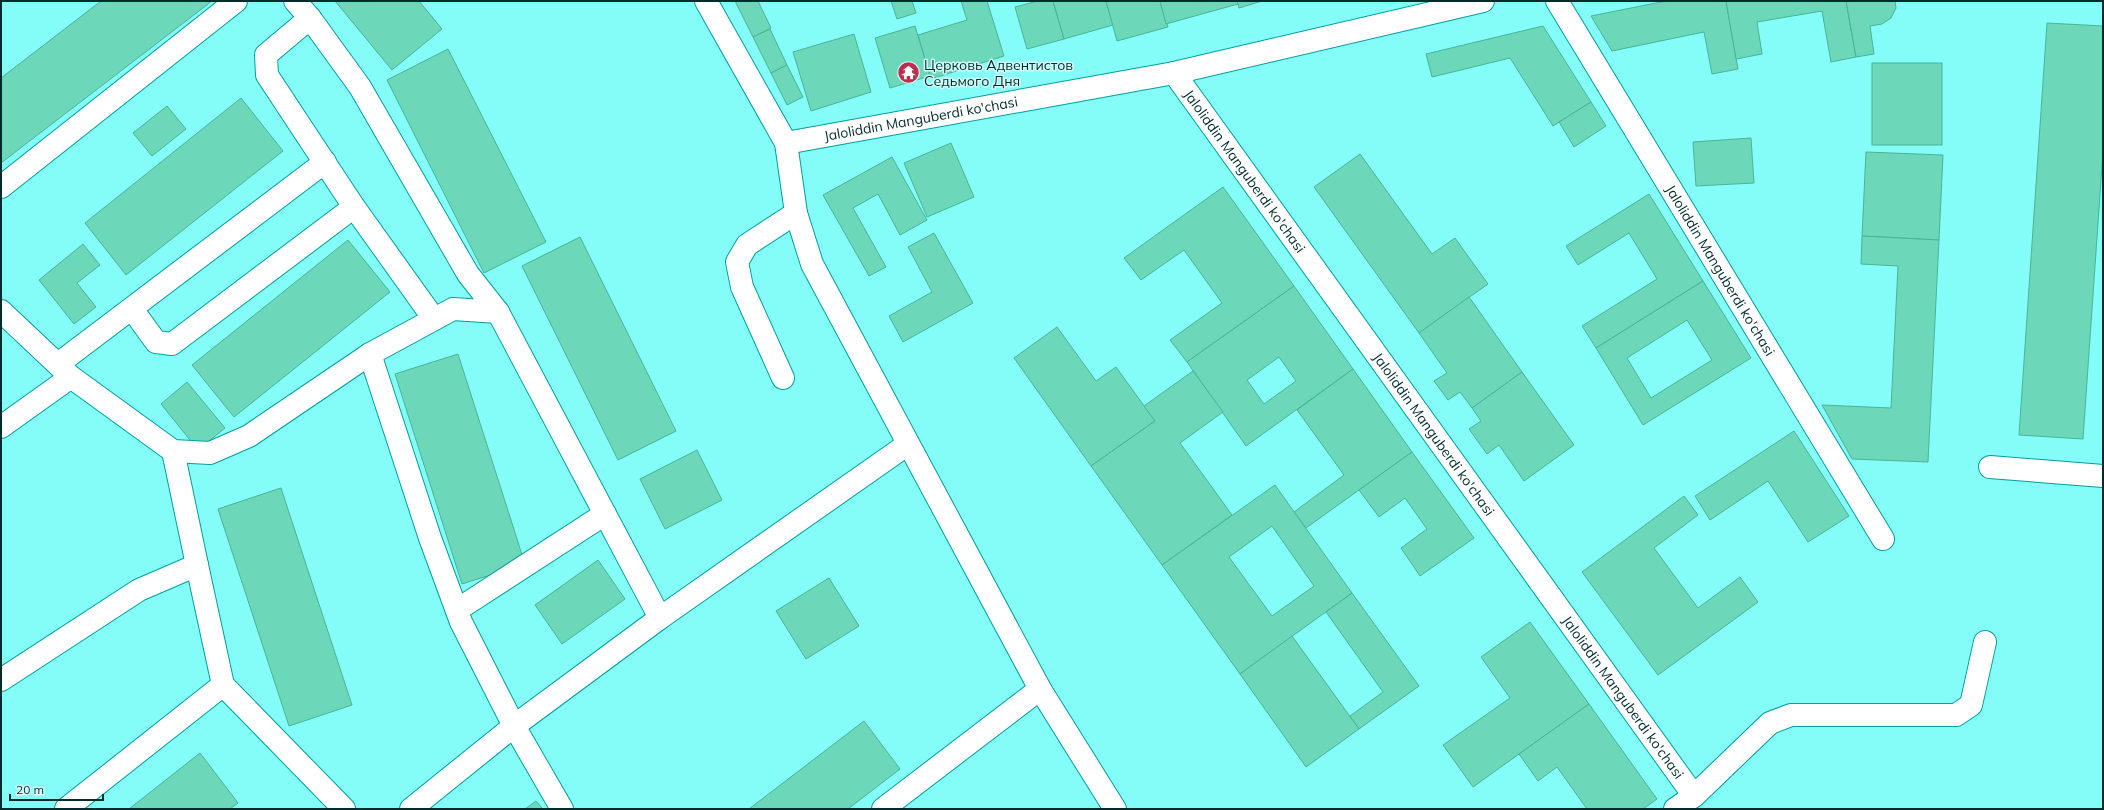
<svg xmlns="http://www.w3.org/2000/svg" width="2104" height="810" viewBox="0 0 2104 810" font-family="Mulish,sans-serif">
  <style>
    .building { fill: #6dd7b9; stroke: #47b597; fill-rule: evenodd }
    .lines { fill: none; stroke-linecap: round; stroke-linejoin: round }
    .minor-casing { stroke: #01a09d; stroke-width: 24 }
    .minor { stroke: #fff; stroke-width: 22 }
    .labels { text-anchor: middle; stroke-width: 3; stroke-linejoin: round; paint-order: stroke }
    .poi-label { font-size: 14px; fill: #022c2b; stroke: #d1fcfa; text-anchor: start }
    .street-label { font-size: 14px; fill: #022c2b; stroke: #d1fcfa }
  </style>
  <rect width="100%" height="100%" fill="#84fcf8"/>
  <g class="building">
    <path d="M 101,1 L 212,1 L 1,163 L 1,78 Z"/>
    <path d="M 335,1 L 419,1 L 442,29 L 392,70 Z"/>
    <path d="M 735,1 L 758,1 L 771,28 L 753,37 Z"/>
    <path d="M 891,1 L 912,1 L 916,13 L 897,19 Z"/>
    <path d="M 961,1 L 987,1 L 1004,56 L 931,79 L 918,35 L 967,20 Z"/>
    <path d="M 1038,1 L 1053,1 L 1064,39 L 1027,49 L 1015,7 Z"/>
    <path d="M 1053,1 L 1106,1 L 1113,25 L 1064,39 Z"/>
    <path d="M 1106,1 L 1160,1 L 1168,27 L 1117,41 Z"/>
    <path d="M 1160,1 L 1237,1 L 1238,4 L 1166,24 Z"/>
    <path d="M 1237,1 L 1262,1 L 1239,8 Z"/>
    <path d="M 1666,1 L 1726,1 L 1738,69 L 1712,74 L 1704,32 L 1612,51 L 1591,16 Z"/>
    <path d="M 1726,1 L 1846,1 L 1856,57 L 1831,62 L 1822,11 L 1757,22 L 1762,54 L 1736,59 Z"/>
    <path d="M 1846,1 L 1895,1 L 1896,8 L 1891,18 L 1882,24 L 1870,26 L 1874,54 L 1856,57 Z"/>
    <path d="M 2047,23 L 2103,26 L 2103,151 L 2083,439 L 2019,435 Z"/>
    <path d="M 915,26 L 930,76 L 890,88 L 875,38 Z"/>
    <path d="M 1543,26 L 1591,102 L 1553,126 L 1510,58 L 1432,77 L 1426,54 Z"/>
    <path d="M 770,29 L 787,65 L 771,73 L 753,37 Z"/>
    <path d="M 854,34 L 871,92 L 811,111 L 793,52 Z"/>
    <path d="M 448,49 L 546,242 L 484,273 L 387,80 Z"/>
    <rect x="1872" y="63" width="70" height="82"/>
    <path d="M 787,65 L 803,97 L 787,105 L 771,73 Z"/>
    <path d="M 241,98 L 283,151 L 126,275 L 85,223 Z"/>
    <path d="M 1591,102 L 1606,126 L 1574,147 L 1559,122 Z"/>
    <path d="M 167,106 L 186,129 L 152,156 L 133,133 Z"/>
    <path d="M 1751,138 L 1754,183 L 1696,186 L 1693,142 Z"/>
    <path d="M 951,143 L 974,197 L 927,217 L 904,163 Z"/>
    <path d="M 1866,152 L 1943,155 L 1939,240 L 1862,236 Z"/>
    <path d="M 1360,154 L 1432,254 L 1455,238 L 1488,284 L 1419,333 L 1314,187 Z"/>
    <path d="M 892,157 L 927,220 L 900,235 L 878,194 L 853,208 L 886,267 L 869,276 L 823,195 Z"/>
    <path d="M 1223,187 L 1294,286 L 1187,362 L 1170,340 L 1222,303 L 1184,250 L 1141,280 L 1124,258 Z"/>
    <path d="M 1649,194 L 1703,281 L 1596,348 L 1582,326 L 1657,279 L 1629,233 L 1578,265 L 1566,246 Z"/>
    <path d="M 934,233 L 973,303 L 903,342 L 889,316 L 932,292 L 908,247 Z"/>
    <path d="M 1862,236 L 1939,240 L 1928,462 L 1852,459 L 1822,405 L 1891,408 L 1898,266 L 1861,264 Z"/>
    <path d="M 580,237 L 676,431 L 618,460 L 522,266 Z"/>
    <path d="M 348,240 L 390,292 L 234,417 L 192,365 Z"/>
    <path d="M 83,244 L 100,265 L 77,283 L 96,307 L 74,324 L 39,280 Z"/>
    <path d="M 1703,281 L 1751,358 L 1643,425 L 1596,348 ZM 1687,320 L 1712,360 L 1651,398 L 1627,358 Z"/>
    <path d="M 1294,286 L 1353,369 L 1246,446 L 1187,362 ZM 1279,357 L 1296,381 L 1264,404 L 1247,380 Z"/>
    <path d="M 1469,297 L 1522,372 L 1472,408 L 1460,392 L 1448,400 L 1434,381 L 1447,373 L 1419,333 Z"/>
    <path d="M 1057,327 L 1096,381 L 1116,367 L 1155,421 L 1091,466 L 1014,358 Z"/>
    <path d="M 458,354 L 525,564 L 462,584 L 395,374 Z"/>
    <path d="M 1353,369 L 1412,452 L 1306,528 L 1294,512 L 1344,475 L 1297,410 Z"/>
    <path d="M 1193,371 L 1223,412 L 1180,443 L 1232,515 L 1162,565 L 1091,466 L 1155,421 L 1144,406 Z"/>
    <path d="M 1522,372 L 1574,445 L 1524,481 L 1499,445 L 1487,454 L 1469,429 L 1481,421 L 1472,408 Z"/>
    <path d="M 187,382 L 225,428 L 198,450 L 161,404 Z"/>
    <path d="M 1794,431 L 1849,516 L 1808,542 L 1768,481 L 1710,520 L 1695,496 Z"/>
    <path d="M 697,450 L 722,500 L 665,529 L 640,479 Z"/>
    <path d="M 1412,452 L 1474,538 L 1420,576 L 1401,548 L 1427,529 L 1405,498 L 1379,517 L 1359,490 Z"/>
    <path d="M 1275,485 L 1352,593 L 1240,674 L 1162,565 ZM 1272,526 L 1314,586 L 1272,616 L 1229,557 Z"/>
    <path d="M 281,488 L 352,705 L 289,726 L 218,509 Z"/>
    <path d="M 1684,496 L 1698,515 L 1654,548 L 1698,608 L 1740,577 L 1758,602 L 1658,675 L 1582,572 Z"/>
    <path d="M 598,560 L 625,599 L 562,644 L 535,605 Z"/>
    <path d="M 829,578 L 859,626 L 806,659 L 776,611 Z"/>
    <path d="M 1352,593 L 1419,686 L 1359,729 L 1350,716 L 1383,692 L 1326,612 Z"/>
    <path d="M 1530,622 L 1589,704 L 1473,787 L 1443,745 L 1510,698 L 1481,657 Z"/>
    <path d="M 1292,636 L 1359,729 L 1306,767 L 1240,674 Z"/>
    <path d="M 1589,704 L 1657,799 L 1643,809 L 1587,809 L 1557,767 L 1538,781 L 1519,754 Z"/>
    <path d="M 864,721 L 900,769 L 848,809 L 749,809 Z"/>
    <path d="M 200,753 L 238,803 L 230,809 L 129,809 Z"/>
    <path d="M 536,801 L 543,809 L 525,809 Z"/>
  </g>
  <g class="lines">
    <defs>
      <g id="minor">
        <path d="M 295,1 L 310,18 L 360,87 L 468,274 L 498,312 L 660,618"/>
        <path d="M 706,1 L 786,143 L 796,213 L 812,264 L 1040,689 L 1115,809"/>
        <path id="s1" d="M 1557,1 L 1883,539"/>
        <path d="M 310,18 L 266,55 L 267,75 L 354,207 L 434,319"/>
        <path id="s2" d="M 1174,73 L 1694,796"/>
        <path id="s3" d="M 786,143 L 1174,73 L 1483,1"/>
        <path d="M 1,187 L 236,1"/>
        <path d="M 132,309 L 156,342 L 172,344 L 354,207"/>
        <path d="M 1,311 L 71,377 L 173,451 L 210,453 L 249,436 L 370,354 L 453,309 L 498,312"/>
        <path d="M 370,354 L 430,538 L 461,622 L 514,726 L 562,809"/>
        <path d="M 58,364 L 325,162"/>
        <path d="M 783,378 L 742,287 L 737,262 L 747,245 L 796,213"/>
        <path d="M 1,427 L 71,377"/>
        <path d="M 173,451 L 197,565"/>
        <path d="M 1990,467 L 2103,476"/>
        <path d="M 457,610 L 605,514"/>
        <path d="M 1,680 L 139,590 L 197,565 L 223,685 L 344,809"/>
        <path d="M 66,809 L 223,685"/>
        <path d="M 411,809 L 514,726 L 660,618 L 908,444"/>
        <path d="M 883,809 L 1040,689"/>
        <path d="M 1675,809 L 1694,796 L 1770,723 L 1791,715 L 1956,715 L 1971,705 L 1985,642"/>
      </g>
    </defs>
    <use href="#minor" class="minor-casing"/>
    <use href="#minor" class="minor"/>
  </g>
  <defs>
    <symbol id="temple-disc" viewBox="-11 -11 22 22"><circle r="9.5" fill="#bd2d4f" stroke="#d1fcfa"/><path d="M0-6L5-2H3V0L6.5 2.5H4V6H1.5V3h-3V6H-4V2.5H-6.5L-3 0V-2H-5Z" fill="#fff"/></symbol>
  </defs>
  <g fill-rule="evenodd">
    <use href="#temple-disc" x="896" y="60" width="25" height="25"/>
  </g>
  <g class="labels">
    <g class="poi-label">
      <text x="924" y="70">Церковь Адвентистов<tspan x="924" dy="16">Седьмого Дня</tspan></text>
    </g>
    <g class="street-label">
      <text dy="5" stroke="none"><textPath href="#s3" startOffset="137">Jaloliddin Manguberdi ko'chasi</textPath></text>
      <text dy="5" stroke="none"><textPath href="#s2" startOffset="121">Jaloliddin Manguberdi ko'chasi</textPath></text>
      <text dy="5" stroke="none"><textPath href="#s1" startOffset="315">Jaloliddin Manguberdi ko'chasi</textPath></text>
      <text dy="5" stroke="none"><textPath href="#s2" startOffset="445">Jaloliddin Manguberdi ko'chasi</textPath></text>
      <text dy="5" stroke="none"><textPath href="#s2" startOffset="769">Jaloliddin Manguberdi ko'chasi</textPath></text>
    </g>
  </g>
  <rect width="2104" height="810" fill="none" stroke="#022c2b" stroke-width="4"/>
  <path d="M10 794v6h93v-6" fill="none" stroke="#022c2b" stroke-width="2"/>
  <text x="16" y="794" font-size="12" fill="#022c2b" stroke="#d1fcfa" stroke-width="3" paint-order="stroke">20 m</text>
</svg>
